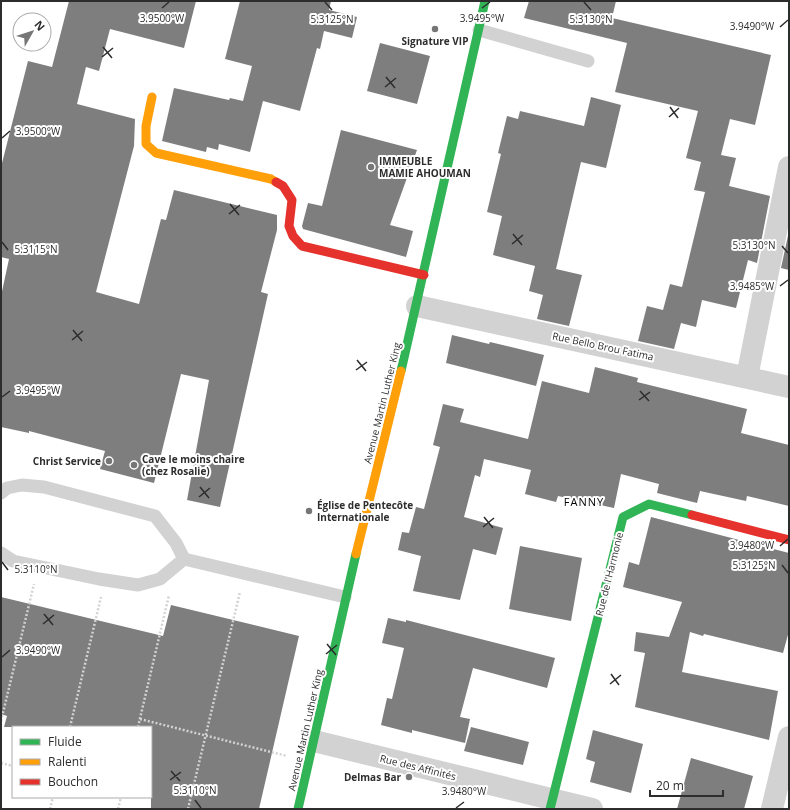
<svg xmlns="http://www.w3.org/2000/svg" width="790" height="810" viewBox="0 0 790 810" font-family="'Open Sans',sans-serif">
  <style>
    .building { fill: #7e7e7e }
    .lines { fill: none; stroke-linecap: round; stroke-linejoin: round }
    .path { stroke: #d2d2d2; stroke-width: 2.5; stroke-dasharray: 2 2; stroke-linecap: butt }
    .lane { stroke: #d2d2d2; stroke-width: 13 }
    .street { stroke: #d2d2d2; stroke-width: 22 }
    .fast { stroke: #30b455; stroke-width: 9 }
    .slow { stroke: #ff9f0a; stroke-width: 9 }
    .jam { stroke: #e5322d; stroke-width: 9 }
    .ticks { fill: none; stroke: #2d2d2d; stroke-width: 1.5 }
    .poi-dot { fill: #767676; stroke: #fff; stroke-width: 1.5 }
    .labels { text-anchor: middle; stroke-width: 4; stroke-linejoin: round; paint-order: stroke }
    .poi-label { font-size: 10px; font-weight: bold; fill: #2d2d2d; stroke: #fff; text-anchor: start }
    .street-label { font-size: 10px; fill: #2d2d2d; stroke: #fff }
    .neighbourhood-label { font-size: 11px; letter-spacing: 1px; fill: #000; stroke: #fff }
    .ticks-label { font-size: 10px; text-anchor: middle; fill: #2d2d2d; stroke: #fff; stroke-width: 4; stroke-linejoin: round; paint-order: stroke }
  </style>
  <rect width="100%" height="100%" fill="#fff"/>
  <g class="building">
    <path d="M 69,1 L 196,1 L 184,48 L 110,29 L 99,71 L 86,67 L 77,104 L 135,119 L 134,146 L 96,292 L 139,304 L 161,219 L 166,220 L 174,190 L 277,215 L 277,230 L 261,292 L 268,294 L 220,507 L 187,500 L 209,380 L 181,374 L 154,483 L 100,469 L 105,451 L 29,431 L 29,433 L 1,427 L 1,296 L 9,259 L 1,257 L 1,167 L 28,61 L 52,67 Z"/>
    <path d="M 240,1 L 331,1 L 329,10 L 357,17 L 352,38 L 324,31 L 320,49 L 317,48 L 300,111 L 263,101 L 250,152 L 219,144 L 218,150 L 207,147 L 206,152 L 162,141 L 174,88 L 229,100 L 230,98 L 243,101 L 252,66 L 225,59 Z"/>
    <path d="M 529,1 L 616,1 L 612,18 L 771,55 L 755,125 L 730,119 L 721,155 L 736,158 L 729,186 L 770,196 L 757,263 L 748,260 L 736,308 L 702,300 L 696,327 L 681,323 L 674,349 L 638,341 L 647,306 L 663,310 L 670,284 L 682,287 L 705,192 L 694,190 L 701,162 L 686,158 L 698,111 L 615,92 L 627,43 L 524,18 Z"/>
    <path d="M 380,43 L 430,56 L 417,104 L 367,91 Z"/>
    <path d="M 591,97 L 621,105 L 606,168 L 581,162 L 556,269 L 582,275 L 569,326 L 537,319 L 543,295 L 529,291 L 535,266 L 493,255 L 502,216 L 487,212 L 501,154 L 498,153 L 507,116 L 518,119 L 520,111 L 584,126 Z"/>
    <path d="M 341,130 L 417,150 L 390,225 L 413,231 L 406,257 L 303,229 L 302,226 L 308,203 L 322,206 Z"/>
    <path d="M 789,231 L 789,270 L 781,268 Z"/>
    <path d="M 452,335 L 489,344 L 490,342 L 544,355 L 536,386 L 446,363 Z"/>
    <path d="M 595,367 L 638,378 L 637,382 L 747,409 L 741,433 L 789,445 L 789,506 L 747,496 L 746,501 L 700,491 L 697,503 L 657,493 L 659,484 L 621,474 L 614,508 L 558,496 L 556,502 L 525,494 L 531,470 L 484,459 L 480,477 L 475,475 L 464,517 L 503,528 L 496,555 L 473,549 L 460,600 L 413,591 L 421,556 L 398,550 L 402,532 L 409,533 L 416,507 L 424,509 L 440,447 L 433,445 L 443,404 L 464,409 L 460,422 L 528,439 L 542,381 L 589,393 Z"/>
    <path d="M 651,517 L 789,553 L 789,631 L 783,653 L 704,634 L 703,636 L 690,632 L 682,672 L 778,691 L 769,740 L 635,707 L 645,653 L 634,651 L 636,632 L 669,637 L 682,602 L 623,587 L 629,562 L 639,565 Z"/>
    <path d="M 520,546 L 582,558 L 571,621 L 509,609 Z"/>
    <path d="M 1,597 L 163,636 L 171,605 L 299,636 L 259,809 L 151,809 L 151,727 L 4,727 L 7,716 L 1,714 Z"/>
    <path d="M 388,618 L 406,622 L 406,620 L 555,658 L 547,688 L 473,668 L 460,717 L 470,719 L 465,743 L 412,730 L 412,733 L 381,725 L 387,698 L 392,699 L 404,648 L 382,643 Z"/>
    <path d="M 471,727 L 529,742 L 523,765 L 464,751 Z"/>
    <path d="M 593,730 L 643,744 L 631,793 L 590,782 L 595,762 L 586,759 Z"/>
    <path d="M 691,758 L 753,776 L 744,809 L 677,809 Z"/>
  </g>
  <g class="lines">
    <g class="path">
      <path d="M 140,719 L 287,756"/>
      <path d="M 1,721 L 34,584"/>
      <path d="M 70,727 L 101,597"/>
      <path d="M 138,727 L 169,595"/>
      <path d="M 1,763 L 13,766"/>
      <path d="M 50,809 L 53,797"/>
      <path d="M 118,809 L 121,797"/>
      <path d="M 188,809 L 240,592"/>
    </g>
    <g class="lane">
      <path d="M 479,30 L 588,61"/>
      <path d="M 1,493 L 7,488 L 22,485 L 44,487 L 155,516 L 176,543 L 184,559 L 160,579 L 138,585 L 99,579 L 13,561 L 1,553"/>
      <path d="M 184,559 L 345,597"/>
    </g>
    <g class="street">
      <path d="M 417,306 L 789,387"/>
      <path d="M 747,377 L 789,167"/>
      <path d="M 314,741 L 592,809"/>
      <path d="M 772,809 L 789,737"/>
    </g>
    <g class="fast">
      <path d="M 401,371 L 485,1"/>
      <path d="M 298,809 L 356,554"/>
      <path d="M 550,809 L 623,517 L 649,504 L 692,515"/>
    </g>
    <g class="slow">
      <path d="M 152,97 L 146,126 L 146,144 L 156,153 L 271,179 L 276,182"/>
      <path d="M 356,554 L 401,371"/>
    </g>
    <g class="jam">
      <path d="M 276,182 L 283,186 L 292,200 L 289,226 L 293,236 L 302,246 L 424,275"/>
      <path d="M 692,515 L 789,540"/>
    </g>
  </g>
  <path class="ticks" d="M 325,2 L 332,10M 584,2 L 591,10M 162,8 L 169,2M 482,8 L 490,2M 780,27 L 788,20M 103,47 L 112,58M 102,57 L 113,48M 386,77 L 395,88M 385,87 L 396,78M 670,107 L 678,118M 669,117 L 679,108M 2,138 L 10,131M 230,204 L 239,215M 229,214 L 240,205M 513,234 L 522,245M 2,242 L 8,250M 512,244 L 523,235M 782,246 L 788,253M 780,286 L 788,280M 73,330 L 82,341M 72,340 L 83,331M 357,360 L 366,371M 356,370 L 367,362M 640,391 L 649,401M 2,397 L 10,391M 639,400 L 650,392M 200,487 L 209,498M 199,497 L 210,488M 484,517 L 493,528M 483,527 L 494,518M 780,546 L 788,539M 2,562 L 8,570M 782,565 L 788,573M 44,614 L 53,625M 43,624 L 54,615M 327,644 L 336,655M 326,654 L 337,645M 2,657 L 10,650M 611,674 L 619,685M 610,684 L 621,675M 171,771 L 180,781M 170,780 L 181,772M 195,800 L 201,808M 456,808 L 464,802"/>
  <g class="poi-dot">
    <circle cx="435" cy="29" r="4"/>
    <circle cx="371" cy="167" r="4"/>
    <circle cx="109" cy="461" r="4"/>
    <circle cx="134" cy="465" r="4"/>
    <circle cx="309" cy="511" r="4"/>
    <circle cx="409" cy="777" r="4"/>
  </g>
  <g class="labels">
    <g class="poi-label">
      <text x="435" y="45" text-anchor="middle">Signature VIP</text>
      <text x="379" y="165">IMMEUBLE<tspan x="379" dy="12">MAMIE AHOUMAN</tspan></text>
      <text x="142" y="463">Cave le moins chaire<tspan x="142" dy="12">(chez Rosalie)</tspan></text>
      <text x="101" y="465" text-anchor="end">Christ Service</text>
      <text x="317" y="509">Église de Pentecôte<tspan x="317" dy="12">Internationale</tspan></text>
      <text x="401" y="781" text-anchor="end">Delmas Bar</text>
    </g>
    <g class="street-label">
      <text transform="translate(603 346) rotate(12)" y="4">Rue Bello Brou Fatima</text>
      <text transform="translate(382 403) rotate(-76)" y="4">Avenue Martin Luther King</text>
      <text transform="translate(609 574) rotate(-76)" y="4">Rue de l'Harmonie</text>
      <text transform="translate(305 730) rotate(-77)" y="4">Avenue Martin Luther King</text>
      <text transform="translate(418 767) rotate(14)" y="4">Rue des Affinités</text>
    </g>
    <g class="neighbourhood-label">
      <text x="584" y="506">FANNY</text>
    </g>
  </g>
  <g class="ticks-label">
    <text x="482" y="22">3.9495°W</text>
    <text x="162" y="22">3.9500°W</text>
    <text x="332" y="23">5.3125°N</text>
    <text x="591" y="23">5.3130°N</text>
    <text x="752" y="30">3.9490°W</text>
    <text x="38" y="135">3.9500°W</text>
    <text x="754" y="249">5.3130°N</text>
    <text x="36" y="253">5.3115°N</text>
    <text x="752" y="290">3.9485°W</text>
    <text x="38" y="394">3.9495°W</text>
    <text x="752" y="549">3.9480°W</text>
    <text x="754" y="569">5.3125°N</text>
    <text x="36" y="573">5.3110°N</text>
    <text x="38" y="654">3.9490°W</text>
    <text x="195" y="794">5.3110°N</text>
    <text x="464" y="795">3.9480°W</text>
  </g>
  <rect width="790" height="810" fill="none" stroke="#2d2d2d" stroke-width="4"/>
  <rect x="12" y="726" width="140" height="72" fill="#ffffff" stroke="#ababab"/>
  <rect x="20" y="739" width="20" height="6" fill="#30b455" stroke="#ababab"/>
  <text x="48" y="746" font-size="12" fill="#2d2d2d">Fluide</text>
  <rect x="20" y="759" width="20" height="6" fill="#ff9f0a" stroke="#ababab"/>
  <text x="48" y="766" font-size="12" fill="#2d2d2d">Ralenti</text>
  <rect x="20" y="779" width="20" height="6" fill="#e5322d" stroke="#ababab"/>
  <text x="48" y="786" font-size="12" fill="#2d2d2d">Bouchon</text>
  <g transform="translate(32 32) rotate(51)"><circle r="19" fill="#ffffff" stroke="#ababab"/>
  <path d="M0-3L7 15L0 10L-7 15Z" fill="#767676"/>
  <text y="-6" font-size="11" font-weight="bold" text-anchor="middle" fill="#2d2d2d">N</text>
  </g>
  <path d="M650 790v6h73v-6" fill="none" stroke="#2d2d2d" stroke-width="2"/>
  <text x="656" y="790" font-size="12" fill="#2d2d2d" stroke="#ffffff" stroke-width="3" paint-order="stroke">20 m</text>
</svg>
